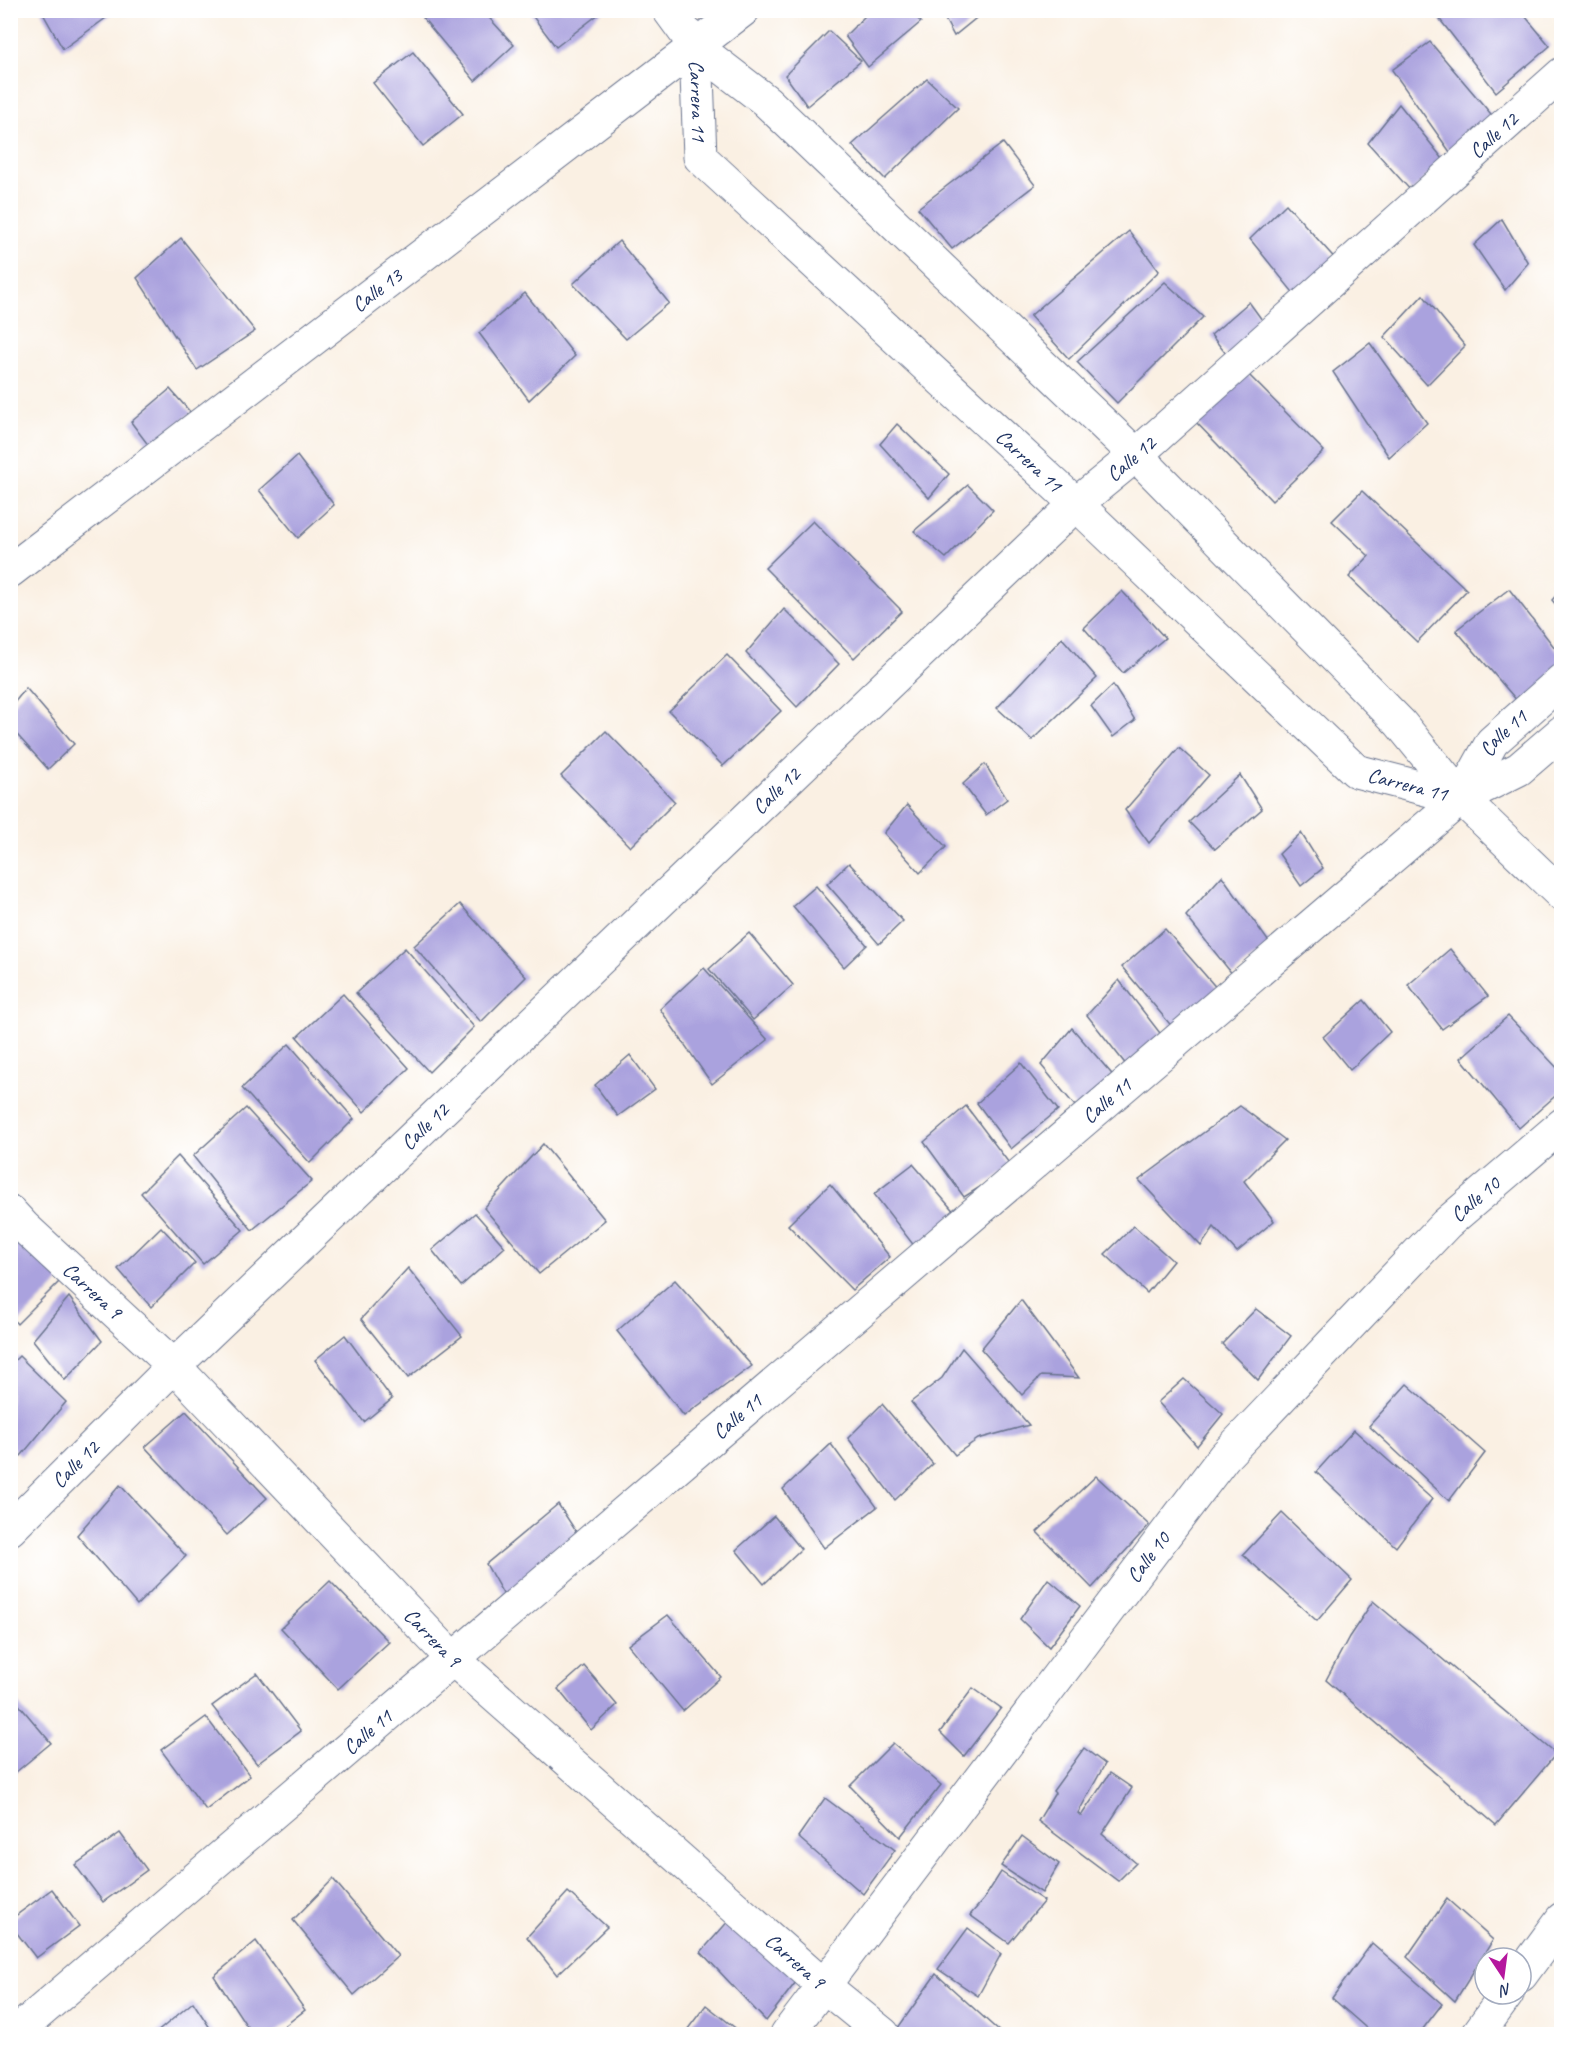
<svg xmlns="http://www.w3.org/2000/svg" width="1572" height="2045" viewBox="0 0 1572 2045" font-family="Caveat,sans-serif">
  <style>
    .building { fill: #aaa2de }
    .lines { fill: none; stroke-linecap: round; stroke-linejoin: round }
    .minor-casing { stroke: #69738d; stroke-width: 35 }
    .minor { stroke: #fff; stroke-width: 33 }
    .labels { text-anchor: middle; stroke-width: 4.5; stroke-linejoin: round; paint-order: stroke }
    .street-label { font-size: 21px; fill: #1b2f5e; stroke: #fff }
  </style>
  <rect width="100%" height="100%" fill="#fff"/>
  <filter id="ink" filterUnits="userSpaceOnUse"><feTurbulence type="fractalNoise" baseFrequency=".0167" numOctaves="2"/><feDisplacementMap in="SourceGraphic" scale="12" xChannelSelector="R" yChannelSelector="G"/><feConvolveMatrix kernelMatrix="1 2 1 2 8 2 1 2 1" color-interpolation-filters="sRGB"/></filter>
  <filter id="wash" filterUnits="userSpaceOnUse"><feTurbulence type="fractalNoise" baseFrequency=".008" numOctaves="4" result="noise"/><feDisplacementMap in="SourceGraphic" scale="24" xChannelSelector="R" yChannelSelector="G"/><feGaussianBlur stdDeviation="1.35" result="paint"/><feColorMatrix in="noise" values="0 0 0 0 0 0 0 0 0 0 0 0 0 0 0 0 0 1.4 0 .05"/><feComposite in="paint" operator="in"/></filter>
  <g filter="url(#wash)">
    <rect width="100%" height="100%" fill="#faf0e3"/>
    <g id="blocks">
      <g class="building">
        <path d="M 41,10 L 117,10 L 63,49 Z"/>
        <path d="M 431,10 L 482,10 L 514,45 L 475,81 L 423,18 Z"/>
        <path d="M 528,10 L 604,10 L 556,47 Z"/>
        <path d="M 871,10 L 909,10 L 921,22 L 868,67 L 845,36 Z"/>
        <path d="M 940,10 L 986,10 L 954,36 Z"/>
        <path d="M 1446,10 L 1520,10 L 1550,46 L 1496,92 L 1438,17 Z"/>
        <path d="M 829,31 L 861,61 L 807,106 L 785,75 Z"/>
        <path d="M 1430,42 L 1496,120 L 1455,159 L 1392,70 Z"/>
        <path d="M 413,52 L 463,114 L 423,146 L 373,83 Z"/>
        <path d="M 927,79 L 958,108 L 885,179 L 852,145 Z"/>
        <path d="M 1399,104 L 1443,159 L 1412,192 L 1368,143 Z"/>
        <path d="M 1003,143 L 1035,185 L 952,249 L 918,208 Z"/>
        <path d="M 1286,204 L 1339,263 L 1300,301 L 1250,239 Z"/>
        <path d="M 1502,219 L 1528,263 L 1505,290 L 1474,245 Z"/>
        <path d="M 1129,231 L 1159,271 L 1069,359 L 1030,316 Z"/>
        <path d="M 181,238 L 255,331 L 197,370 L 137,278 Z"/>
        <path d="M 619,241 L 669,303 L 626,339 L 573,284 Z"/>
        <path d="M 1165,282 L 1203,317 L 1117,403 L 1077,362 Z"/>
        <path d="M 525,293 L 575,356 L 529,400 L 479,333 Z"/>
        <path d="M 1423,295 L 1465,346 L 1427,385 L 1384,337 Z"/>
        <path d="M 1249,302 L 1270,331 L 1235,365 L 1211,335 Z"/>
        <path d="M 1370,343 L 1427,423 L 1389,457 L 1333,372 Z"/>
        <path d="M 1244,370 L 1324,451 L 1272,501 L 1193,419 Z"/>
        <path d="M 170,389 L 191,413 L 149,446 L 131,422 Z"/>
        <path d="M 897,424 L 949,474 L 929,498 L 880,444 Z"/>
        <path d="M 297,456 L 334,505 L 298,538 L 259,490 Z"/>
        <path d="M 968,485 L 993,510 L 946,558 L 914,531 Z"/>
        <path d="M 1362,491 L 1467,590 L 1417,642 L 1349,577 L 1369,556 L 1332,521 Z"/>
        <path d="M 813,521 L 902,611 L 854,658 L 765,568 Z"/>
        <path d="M 1509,589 L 1562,657 L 1562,678 L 1525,710 L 1456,630 Z"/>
        <path d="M 1562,589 L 1562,612 L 1552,600 Z"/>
        <path d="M 1122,591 L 1165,638 L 1123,673 L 1084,628 Z"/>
        <path d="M 784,609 L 839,664 L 797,707 L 746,653 Z"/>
        <path d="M 1062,638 L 1097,678 L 1032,740 L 997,708 Z"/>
        <path d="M 727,655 L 781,711 L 723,766 L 669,711 Z"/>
        <path d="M 1113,685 L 1135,720 L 1113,737 L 1091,706 Z"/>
        <path d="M 26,688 L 74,744 L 48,769 L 10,727 L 10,708 Z"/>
        <path d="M 606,731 L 675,802 L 630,847 L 561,776 Z"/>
        <path d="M 1179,748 L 1209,775 L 1149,843 L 1125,810 Z"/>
        <path d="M 985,764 L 1007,799 L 986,815 L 963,784 Z"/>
        <path d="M 1240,775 L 1262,809 L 1215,849 L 1189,822 Z"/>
        <path d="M 907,805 L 946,847 L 920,873 L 884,833 Z"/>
        <path d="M 1301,833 L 1323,868 L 1301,886 L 1279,854 Z"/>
        <path d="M 849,863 L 903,921 L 879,944 L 827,884 Z"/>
        <path d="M 1222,876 L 1271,945 L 1233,975 L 1186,916 Z"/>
        <path d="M 816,886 L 867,945 L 844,967 L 793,906 Z"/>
        <path d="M 460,904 L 526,977 L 481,1022 L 414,946 Z"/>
        <path d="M 1165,929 L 1219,991 L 1174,1029 L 1122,967 Z"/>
        <path d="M 749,933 L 793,985 L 753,1020 L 709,969 Z"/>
        <path d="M 405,948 L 474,1027 L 429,1072 L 356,993 Z"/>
        <path d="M 1450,949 L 1488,996 L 1442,1029 L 1408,985 Z"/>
        <path d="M 704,968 L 768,1040 L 712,1084 L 660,1009 Z"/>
        <path d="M 1119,980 L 1163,1037 L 1131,1071 L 1087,1015 Z"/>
        <path d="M 343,994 L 409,1068 L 364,1112 L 297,1037 Z"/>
        <path d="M 1364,1000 L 1390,1032 L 1350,1070 L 1323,1037 Z"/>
        <path d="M 1508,1016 L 1562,1073 L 1562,1090 L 1519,1128 L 1461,1058 Z"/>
        <path d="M 1072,1028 L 1117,1080 L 1080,1112 L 1041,1065 Z"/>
        <path d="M 289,1044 L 354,1119 L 310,1163 L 242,1088 Z"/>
        <path d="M 630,1055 L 655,1089 L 618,1116 L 595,1085 Z"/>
        <path d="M 1021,1063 L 1058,1110 L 1011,1149 L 977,1103 Z"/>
        <path d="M 966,1106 L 1012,1167 L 964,1197 L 924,1142 Z"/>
        <path d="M 1240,1106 L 1285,1140 L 1244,1181 L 1274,1221 L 1237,1252 L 1214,1227 L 1201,1246 L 1139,1180 Z"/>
        <path d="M 246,1108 L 312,1181 L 252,1230 L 193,1156 Z"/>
        <path d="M 543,1144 L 605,1220 L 539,1274 L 484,1208 Z"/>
        <path d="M 178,1156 L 243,1230 L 203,1264 L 141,1193 Z"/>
        <path d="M 913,1164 L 956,1214 L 915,1247 L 874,1194 Z"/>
        <path d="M 830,1184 L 890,1257 L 852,1290 L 788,1225 Z"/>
        <path d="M 475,1213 L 505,1247 L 461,1286 L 432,1250 Z"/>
        <path d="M 1134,1226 L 1173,1261 L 1147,1293 L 1105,1254 Z"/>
        <path d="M 161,1227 L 195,1263 L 151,1307 L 118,1269 Z"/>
        <path d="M 23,1237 L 62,1279 L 17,1324 L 10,1316 L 10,1250 Z"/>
        <path d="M 408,1268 L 462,1336 L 408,1378 L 361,1319 Z"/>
        <path d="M 675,1280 L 752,1366 L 684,1416 L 617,1331 Z"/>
        <path d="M 69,1297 L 102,1341 L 65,1380 L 33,1340 Z"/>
        <path d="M 1021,1300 L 1079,1378 L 1041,1376 L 1022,1395 L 981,1349 Z"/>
        <path d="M 1256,1309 L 1291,1336 L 1258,1380 L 1222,1344 Z"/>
        <path d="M 345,1335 L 392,1399 L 364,1422 L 315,1360 Z"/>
        <path d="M 962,1348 L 1029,1425 L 978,1439 L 955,1455 L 911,1402 L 942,1378 Z"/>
        <path d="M 19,1356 L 66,1402 L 21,1456 L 10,1445 L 10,1365 Z"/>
        <path d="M 1184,1379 L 1223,1414 L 1197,1446 L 1158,1402 Z"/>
        <path d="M 1407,1384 L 1485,1453 L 1449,1501 L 1369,1426 Z"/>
        <path d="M 882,1404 L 933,1464 L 895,1500 L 848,1438 Z"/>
        <path d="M 186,1411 L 267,1498 L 227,1535 L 145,1447 Z"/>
        <path d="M 1354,1430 L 1432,1499 L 1396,1547 L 1316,1472 Z"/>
        <path d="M 831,1444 L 877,1507 L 824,1548 L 783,1489 Z"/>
        <path d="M 1096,1476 L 1149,1525 L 1092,1588 L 1037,1532 Z"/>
        <path d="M 120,1485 L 186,1556 L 137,1605 L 77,1535 Z"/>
        <path d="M 558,1504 L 581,1539 L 506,1599 L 486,1564 Z"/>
        <path d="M 1282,1513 L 1352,1580 L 1317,1621 L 1243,1555 Z"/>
        <path d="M 774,1516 L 801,1549 L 764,1584 L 736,1550 Z"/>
        <path d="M 1048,1579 L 1080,1606 L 1049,1647 L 1020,1619 Z"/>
        <path d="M 330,1581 L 389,1642 L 338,1689 L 281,1628 Z"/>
        <path d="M 1373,1601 L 1556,1754 L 1496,1825 L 1326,1680 L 1349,1637 Z"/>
        <path d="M 668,1615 L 721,1677 L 683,1711 L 628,1645 Z"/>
        <path d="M 584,1666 L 617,1705 L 591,1730 L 558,1689 Z"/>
        <path d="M 257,1673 L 301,1731 L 257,1764 L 212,1706 Z"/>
        <path d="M 973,1688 L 1001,1708 L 964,1756 L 940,1732 Z"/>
        <path d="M 10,1694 L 51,1743 L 10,1777 Z"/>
        <path d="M 206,1717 L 250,1776 L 206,1810 L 161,1750 Z"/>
        <path d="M 893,1743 L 941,1785 L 900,1837 L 850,1786 Z"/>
        <path d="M 1084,1748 L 1105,1764 L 1078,1813 L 1081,1816 L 1110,1773 L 1132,1788 L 1102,1834 L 1136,1863 L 1118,1881 L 1038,1821 L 1055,1793 L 1053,1791 Z"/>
        <path d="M 825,1798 L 895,1850 L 863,1894 L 798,1837 Z"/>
        <path d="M 120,1833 L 147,1870 L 103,1902 L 75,1865 Z"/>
        <path d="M 1022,1836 L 1059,1864 L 1042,1893 L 1001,1866 Z"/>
        <path d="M 1001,1872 L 1044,1901 L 1009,1943 L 970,1915 L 984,1899 Z"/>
        <path d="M 333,1879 L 398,1956 L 354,1995 L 293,1920 Z"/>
        <path d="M 52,1889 L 79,1926 L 36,1958 L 10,1924 L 10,1920 Z"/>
        <path d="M 568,1892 L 607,1927 L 557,1975 L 527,1937 Z"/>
        <path d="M 1447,1899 L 1493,1940 L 1455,2001 L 1407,1957 Z"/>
        <path d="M 731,1918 L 799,1978 L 766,2021 L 701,1952 Z"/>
        <path d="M 968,1928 L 1001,1954 L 978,1996 L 938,1969 Z"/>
        <path d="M 256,1941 L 305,2010 L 274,2034 L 252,2034 L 214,1976 Z"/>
        <path d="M 1372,1943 L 1442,2004 L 1419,2034 L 1373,2034 L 1332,1998 Z"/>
        <path d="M 936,1974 L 1002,2034 L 898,2034 L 895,2032 Z"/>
        <path d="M 193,2002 L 214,2034 L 155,2034 Z"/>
        <path d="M 706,2005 L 743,2034 L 684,2034 Z"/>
      </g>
    </g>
  </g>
  <g filter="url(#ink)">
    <use href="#blocks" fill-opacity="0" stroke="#69738d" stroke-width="1.5"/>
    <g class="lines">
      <defs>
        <g id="minor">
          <path d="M 669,10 L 696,47 L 766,101 L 1136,455 L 1400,723 L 1461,798 L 1562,895"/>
          <path id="s1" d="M 696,47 L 700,157 L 1076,504 L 1356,771 L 1461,798"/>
          <path id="s2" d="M 10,571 L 743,10"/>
          <path id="s3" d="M 1461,798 L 1492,742 L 1562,680"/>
          <path id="s4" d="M 10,1212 L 23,1226 L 174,1366 L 453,1659 L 824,1986 L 883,2034"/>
          <path id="s5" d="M 10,1529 L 174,1366 L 1076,504 L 1136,455 L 1562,74"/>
          <path d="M 1521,1975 L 1562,1919"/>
          <path id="s6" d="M 14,2034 L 1461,798 L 1519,769 L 1562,732"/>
          <path id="s7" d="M 787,2034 L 1224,1457 L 1446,1224 L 1562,1125"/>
          <path d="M 1478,2034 L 1507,1994"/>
        </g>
      </defs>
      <use href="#minor" class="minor-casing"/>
      <use href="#minor" class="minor"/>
    </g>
  </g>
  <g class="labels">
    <g class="street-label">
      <text dy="7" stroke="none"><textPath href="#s1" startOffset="54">Carrera 11</textPath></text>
      <text dy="7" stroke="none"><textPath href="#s5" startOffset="2036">Calle 12</textPath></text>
      <text dy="7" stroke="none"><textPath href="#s2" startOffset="462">Calle 13</textPath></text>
      <text dy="7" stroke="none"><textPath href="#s5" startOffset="1550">Calle 12</textPath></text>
      <text dy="7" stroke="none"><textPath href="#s1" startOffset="558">Carrera 11</textPath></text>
      <text dy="7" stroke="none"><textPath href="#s3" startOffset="78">Calle 11</textPath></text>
      <text dy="7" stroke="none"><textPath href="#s1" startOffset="1062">Carrera 11</textPath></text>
      <text dy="7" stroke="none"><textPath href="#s5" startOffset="1064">Calle 12</textPath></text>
      <text dy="7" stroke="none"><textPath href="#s6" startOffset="1437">Calle 11</textPath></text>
      <text dy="7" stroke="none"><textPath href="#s5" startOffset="578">Calle 12</textPath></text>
      <text dy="7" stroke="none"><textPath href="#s7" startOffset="1084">Calle 10</textPath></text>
      <text dy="7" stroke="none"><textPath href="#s4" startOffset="114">Carrera 9</textPath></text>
      <text dy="7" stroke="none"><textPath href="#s6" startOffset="951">Calle 11</textPath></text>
      <text dy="7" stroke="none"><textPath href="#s5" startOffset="92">Calle 12</textPath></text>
      <text dy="7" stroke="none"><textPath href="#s7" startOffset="598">Calle 10</textPath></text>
      <text dy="7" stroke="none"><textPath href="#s4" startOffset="600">Carrera 9</textPath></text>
      <text dy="7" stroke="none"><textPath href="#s6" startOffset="465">Calle 11</textPath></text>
      <text dy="7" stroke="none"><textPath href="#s4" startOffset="1086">Carrera 9</textPath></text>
    </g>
  </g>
  <rect width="1572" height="2045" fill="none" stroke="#fff" stroke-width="36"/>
  <g transform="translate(1503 1976) rotate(167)"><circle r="28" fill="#ffffff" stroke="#a4acbf" stroke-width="1.5"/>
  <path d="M0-4.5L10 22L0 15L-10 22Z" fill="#b5179e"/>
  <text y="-9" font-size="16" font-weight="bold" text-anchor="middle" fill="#1b2f5e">N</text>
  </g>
</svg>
